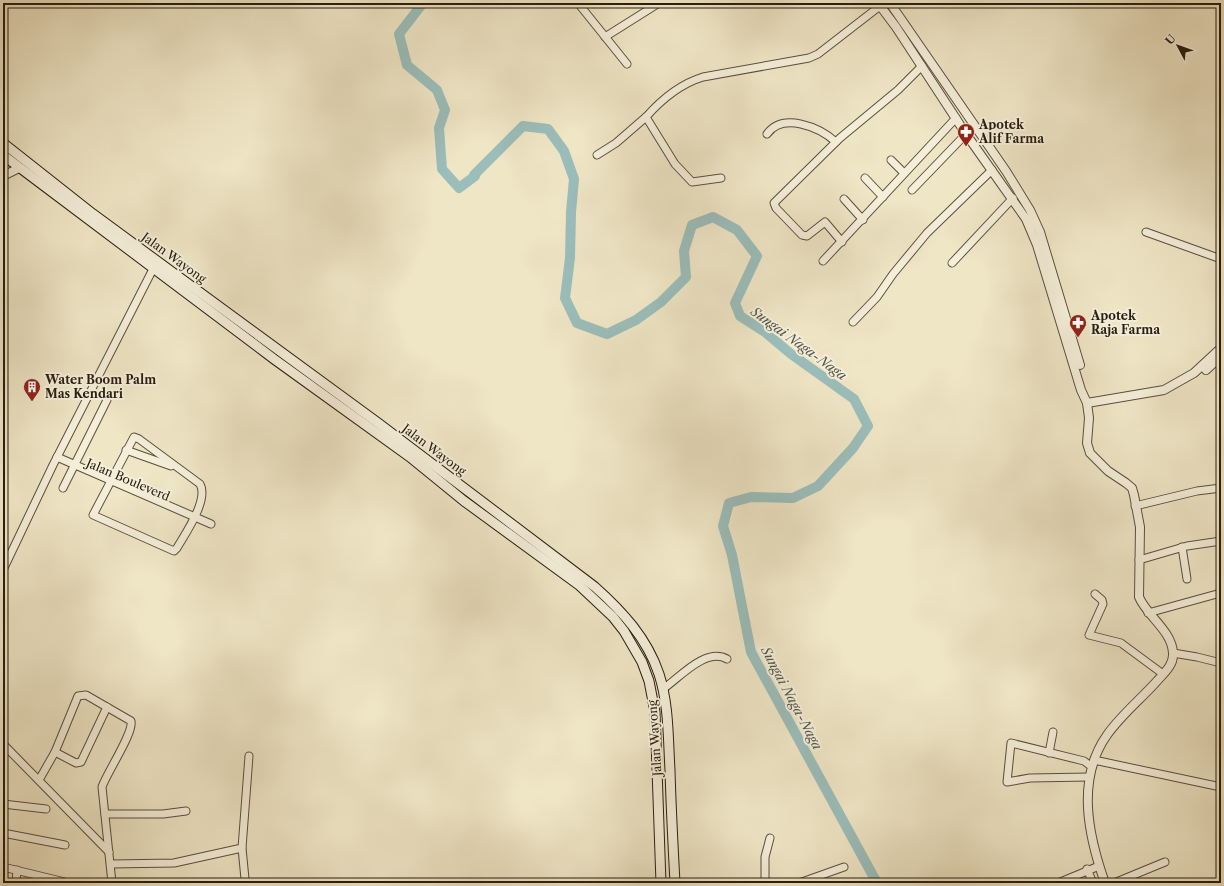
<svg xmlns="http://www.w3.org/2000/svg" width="1224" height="886" viewBox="0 0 1224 886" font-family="'Libre Caslon Text',serif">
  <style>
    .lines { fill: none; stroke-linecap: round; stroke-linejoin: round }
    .river { stroke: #9bbebb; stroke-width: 10 }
    .minor-casing { stroke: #594f3d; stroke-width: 9 }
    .tertiary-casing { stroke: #594f3d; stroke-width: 10 }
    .secondary-casing { stroke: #271d0f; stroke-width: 11 }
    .minor { stroke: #f5efda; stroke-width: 7 }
    .tertiary { stroke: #f5efda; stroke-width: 8 }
    .secondary { stroke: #f5efda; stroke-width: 9 }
    .labels { text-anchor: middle; stroke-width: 4; stroke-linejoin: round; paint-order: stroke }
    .poi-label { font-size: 12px; font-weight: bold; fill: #271d0f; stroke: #f5efda; text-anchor: start }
    .street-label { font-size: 12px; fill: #271d0f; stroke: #f5efda }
    .water-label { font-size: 13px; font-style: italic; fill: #50554b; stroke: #f5efda }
  </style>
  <rect width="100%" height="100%" fill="#efe6c6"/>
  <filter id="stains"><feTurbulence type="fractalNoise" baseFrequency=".005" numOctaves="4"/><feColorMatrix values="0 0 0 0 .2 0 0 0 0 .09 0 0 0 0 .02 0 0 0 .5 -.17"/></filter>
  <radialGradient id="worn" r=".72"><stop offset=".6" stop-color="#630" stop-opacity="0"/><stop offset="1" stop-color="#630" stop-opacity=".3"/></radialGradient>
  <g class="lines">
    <path class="river" d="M 423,3 L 399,34 L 407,65 L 437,90 L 445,110 L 439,128 L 442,169 L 459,188 L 475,176 L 474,175 L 523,126 L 548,129 L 564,151 L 574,179 L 571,212 L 570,258 L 565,298 L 577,323 L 607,334 L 636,320 L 661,302 L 686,277 L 684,251 L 692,225 L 713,217 L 737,230 L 757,256 L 735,303 L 740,316 L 765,332 L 791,354 L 854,399 L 868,426 L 853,448 L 818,486 L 793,498 L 751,497 L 729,503 L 723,526 L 732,555 L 751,652 L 877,883"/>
    <defs>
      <g id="minor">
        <path d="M 578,3 L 627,64"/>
        <path d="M 605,37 L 659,3"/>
        <path d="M 767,134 C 783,112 819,127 836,142"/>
        <path d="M 597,155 L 616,143 L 646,117"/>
        <path d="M 891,160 L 904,173"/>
        <path d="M 721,178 L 692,182 L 675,164 L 646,117 C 661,100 680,84 703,77 L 809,58 L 818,54 L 880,6"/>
        <path d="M 865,178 L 883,197"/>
        <path d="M 912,190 L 966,134"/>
        <path d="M 844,199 L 863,220"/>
        <path d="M 1146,232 L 1221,259"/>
        <path d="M 842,242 L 825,222 L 807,236 L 802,235 L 776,208 L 774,203 L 840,138 L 898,90 L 922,66"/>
        <path d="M 823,261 L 956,118"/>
        <path d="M 952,263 L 1013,198"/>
        <path d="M 853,322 L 877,297 L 893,274 L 927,233 L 992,170"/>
        <path d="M 134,437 L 139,439 L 200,484 C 209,500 185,534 177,548 L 174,551 L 93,515 Z"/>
        <path d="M 126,450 L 171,466"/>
        <path d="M 57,457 L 211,524"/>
        <path d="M 63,488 L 107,400"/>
        <path d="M 1135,506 L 1197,491 L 1221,488"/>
        <path d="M 1182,547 L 1187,579"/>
        <path d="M 1139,560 L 1187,546 L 1221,541"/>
        <path d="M 3,570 L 53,465 L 153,269"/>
        <path d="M 1095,594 L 1102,600 L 1103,604 L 1089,635 L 1121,643 L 1163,674"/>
        <path d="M 1148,613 L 1217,594"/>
        <path d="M 1173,653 L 1197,657 L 1221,663"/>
        <path d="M 663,689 C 679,678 706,647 727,659"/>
        <path d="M 3,744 L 109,852"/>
        <path d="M 55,752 L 76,763 L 81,762 L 107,707"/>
        <path d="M 1049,753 L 1053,732"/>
        <path d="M 1094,760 L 1221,787"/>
        <path d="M 1089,777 L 1030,778 L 1007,782 L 1011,743 L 1084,761 L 1092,767"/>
        <path d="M 39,780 L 55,752 L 78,696 L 86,695 L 131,721 C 134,733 107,772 102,787 L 112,883"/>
        <path d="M 3,804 L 46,809"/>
        <path d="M 105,814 L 163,814 L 186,811"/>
        <path d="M 3,833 L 65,845"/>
        <path d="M 242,848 L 245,879"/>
        <path d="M 111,864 L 174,863 L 242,848 L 249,756"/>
        <path d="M 3,867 L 69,883"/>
        <path d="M 1087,869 L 1093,883"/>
        <path d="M 16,883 L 17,870"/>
        <path d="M 765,883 L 765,857 L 770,838"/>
        <path d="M 799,883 L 844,867"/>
        <path d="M 1058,883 L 1099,866"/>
        <path d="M 1114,883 L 1165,862"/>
      </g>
      <g id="tertiary">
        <path d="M 878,3 L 896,27 L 966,134 L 1026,219 L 1037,245 L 1081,390 L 1087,403 L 1089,418 L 1087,443 L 1090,453 L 1108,471 L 1126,483 L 1132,488 L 1134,495 L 1140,527 L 1139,597 C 1147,616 1172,631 1173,653 C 1174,665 1164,673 1157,681 C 1141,699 1121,715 1107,735 C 1076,779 1088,835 1105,883"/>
        <path d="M 890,3 L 1006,171 L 1030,210 L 1040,232 L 1080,365"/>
        <path d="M 3,176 L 19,168"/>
        <path d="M 1206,370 L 1221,356"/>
        <path d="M 1087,403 L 1164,390 L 1194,373 L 1221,348"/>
      </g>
      <g id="secondary">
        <path d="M 3,143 L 93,214 L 378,423 L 595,587 C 622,611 647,638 659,674 C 669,705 668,738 670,770 C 671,808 673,845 675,883"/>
        <path d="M 3,155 L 274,359 L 410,457 L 464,501 L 579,585 L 613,617 L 624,631 L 642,662 L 649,681 L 655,712 L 661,883"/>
      </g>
    </defs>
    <use href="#minor" class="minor-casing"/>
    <use href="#tertiary" class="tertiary-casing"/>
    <use href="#secondary" class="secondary-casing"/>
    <use href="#minor" class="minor"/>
    <use href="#tertiary" class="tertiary"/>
    <use href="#secondary" class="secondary"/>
  </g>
  <defs>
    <symbol id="pharmacy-pin" viewBox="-11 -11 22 30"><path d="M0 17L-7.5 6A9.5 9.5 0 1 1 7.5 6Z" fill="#8f2418" stroke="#f5efda"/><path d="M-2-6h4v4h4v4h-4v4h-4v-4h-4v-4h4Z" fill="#fff"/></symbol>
    <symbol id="building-pin" viewBox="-11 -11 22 30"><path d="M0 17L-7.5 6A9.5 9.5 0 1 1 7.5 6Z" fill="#8f2418" stroke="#f5efda"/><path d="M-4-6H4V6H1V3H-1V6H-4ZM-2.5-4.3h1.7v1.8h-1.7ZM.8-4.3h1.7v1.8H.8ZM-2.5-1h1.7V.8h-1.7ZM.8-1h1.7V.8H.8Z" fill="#fff"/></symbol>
  </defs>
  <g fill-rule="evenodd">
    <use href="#pharmacy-pin" x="956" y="122" width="20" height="27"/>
    <use href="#pharmacy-pin" x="1068" y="313" width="20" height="27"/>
    <use href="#building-pin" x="22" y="377" width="20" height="27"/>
  </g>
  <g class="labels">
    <g class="poi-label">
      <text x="979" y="129">Apotek<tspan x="979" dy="14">Alif Farma</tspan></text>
      <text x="1091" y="320">Apotek<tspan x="1091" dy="14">Raja Farma</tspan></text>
      <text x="45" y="384">Water Boom Palm<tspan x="45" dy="14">Mas Kendari</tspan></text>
    </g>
    <g class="street-label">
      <text transform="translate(174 258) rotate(36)" y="4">Jalan Wayong</text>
      <text transform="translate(434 450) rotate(37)" y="4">Jalan Wayong</text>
      <text transform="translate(128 480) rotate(23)" y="4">Jalan Bouleverd</text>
      <text transform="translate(655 738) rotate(-94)" y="4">Jalan Wayong</text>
    </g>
    <g class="water-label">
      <text transform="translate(799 343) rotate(36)" y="5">Sungai Naga-Naga</text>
      <text transform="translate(792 698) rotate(62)" y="5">Sungai Naga-Naga</text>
    </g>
  </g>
  <rect width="1224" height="886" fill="none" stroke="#efe6c6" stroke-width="16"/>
  <rect x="4" y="4" width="1216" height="878" fill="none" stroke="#271d0f" stroke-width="2"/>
  <rect x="8" y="8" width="1208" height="870" fill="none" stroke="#271d0f"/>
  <g transform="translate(1178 46) rotate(311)" stroke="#f5efda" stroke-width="3" paint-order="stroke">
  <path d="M0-3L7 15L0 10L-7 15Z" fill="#271d0f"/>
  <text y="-6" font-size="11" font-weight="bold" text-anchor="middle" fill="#271d0f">U</text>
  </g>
  <rect width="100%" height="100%" filter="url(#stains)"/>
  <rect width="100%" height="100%" fill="url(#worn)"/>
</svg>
